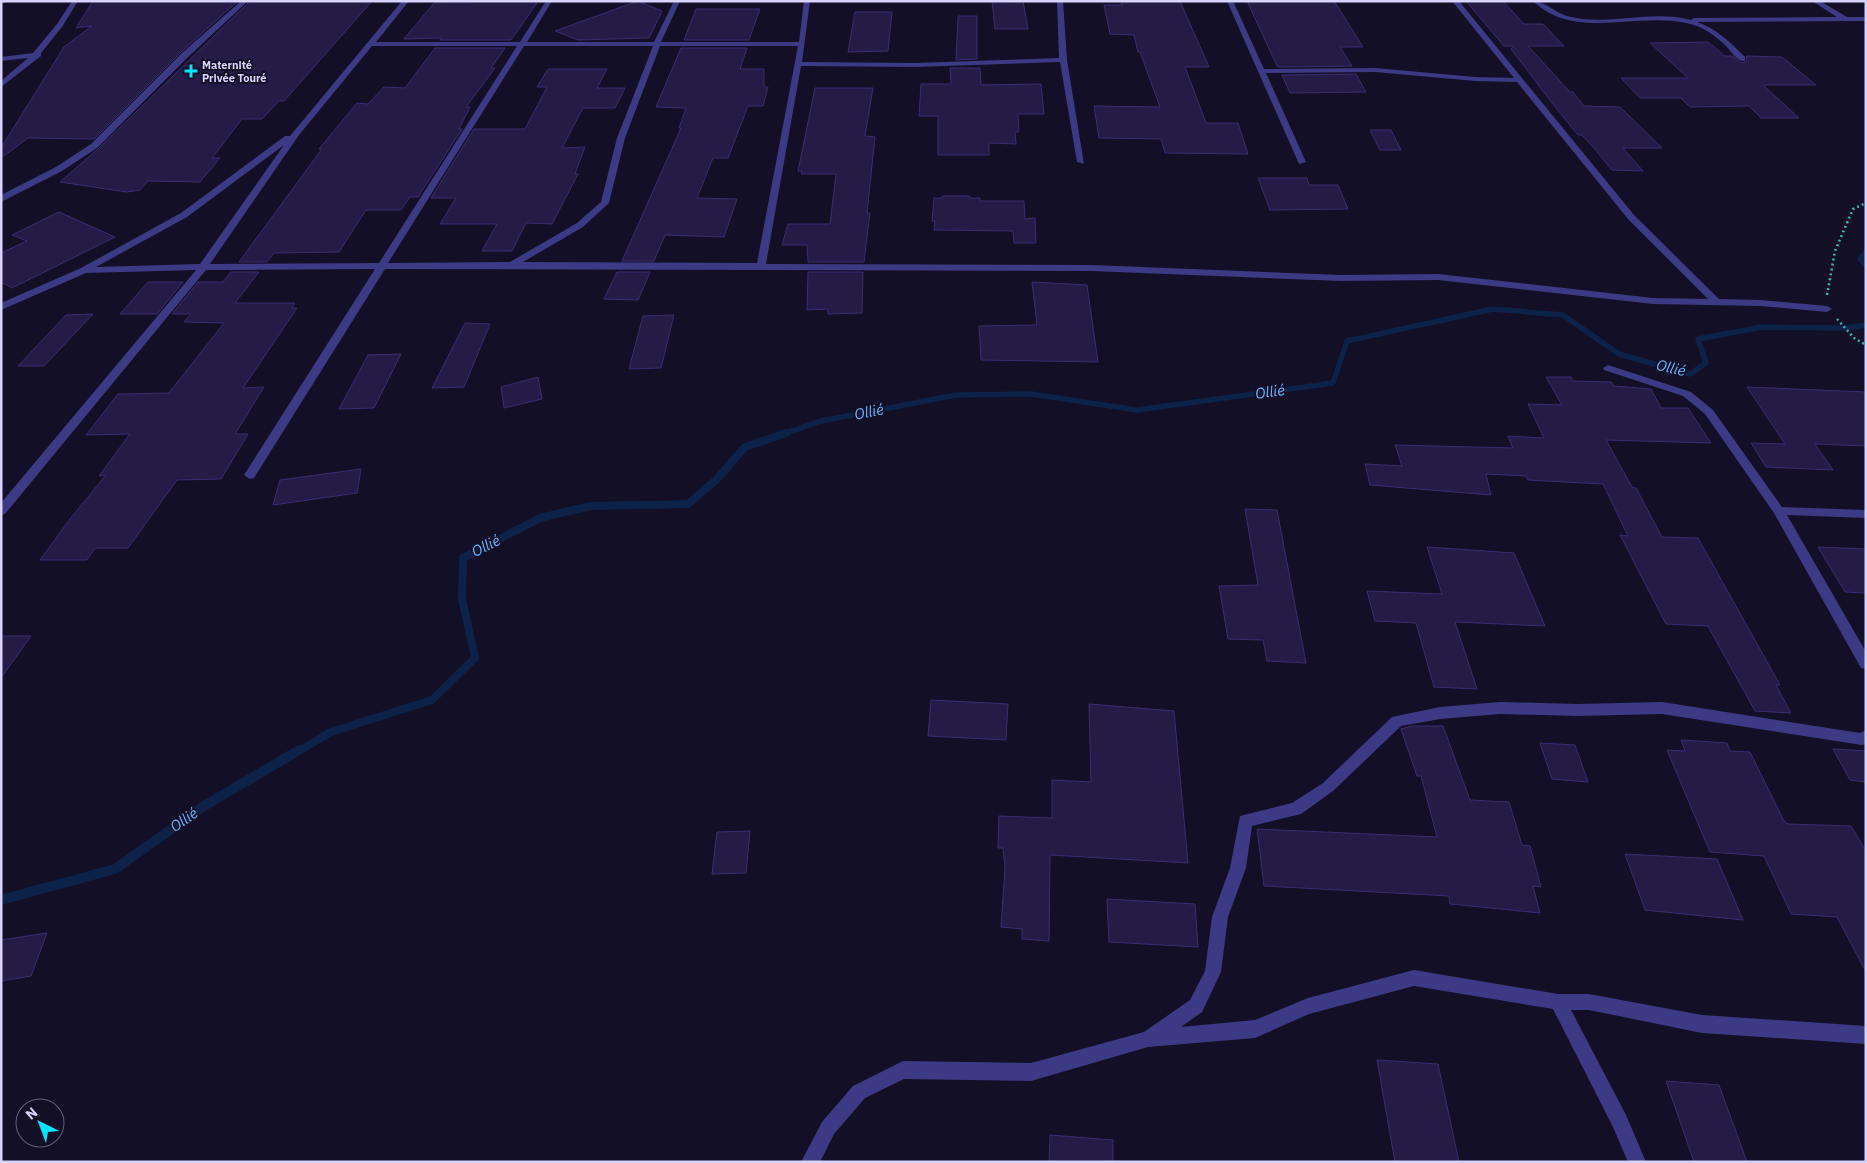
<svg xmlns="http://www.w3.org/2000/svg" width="1867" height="1163" viewBox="0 0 1867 1163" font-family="'IBM Plex Sans',sans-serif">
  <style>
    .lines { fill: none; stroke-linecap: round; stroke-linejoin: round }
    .stream-far2 { stroke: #0c2248; stroke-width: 5.5 }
    .stream-far1 { stroke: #0c2248; stroke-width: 8 }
    .stream { stroke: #0c2248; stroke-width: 10 }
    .building { fill: #241b47; stroke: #3b2d73 }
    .path { stroke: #2fb8b0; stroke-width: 2.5; stroke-dasharray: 2 3; stroke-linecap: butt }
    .street { fill: #3d3a85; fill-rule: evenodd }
    .poi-dot { fill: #00e5ff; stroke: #130f26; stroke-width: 2 }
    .labels { text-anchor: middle; stroke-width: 4; stroke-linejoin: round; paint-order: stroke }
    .far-poi-label { font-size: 11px; font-weight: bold; fill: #d9d4ff; stroke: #130f26; text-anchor: start }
    .water-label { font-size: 15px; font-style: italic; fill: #62b6ff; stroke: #130f26 }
  </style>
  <rect width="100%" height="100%" fill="#130f26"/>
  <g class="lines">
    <g class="stream-far2">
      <path d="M 1866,252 L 1860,259 L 1866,265"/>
      <path d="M 783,434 L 821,421 L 956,395 L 1031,394 L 1137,410 L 1333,383 L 1347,341 L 1493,309 L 1563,315 L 1619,354 L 1690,374 L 1706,363 L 1698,339 L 1762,327 L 1845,328 L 1866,325"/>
    </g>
    <path class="stream-far1" d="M 297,752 L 331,732 L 432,700 L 475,658 L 462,599 L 463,558 L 540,518 L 590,506 L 688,504 L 716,480 L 745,447 L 786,433"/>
    <path class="stream" d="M 1,900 L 115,869 L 204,806 L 299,750"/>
  </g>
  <g class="building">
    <path d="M 93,1 L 238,1 L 181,52 L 94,139 L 28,138 L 1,158 L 1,148 L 64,47 L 92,26 L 76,28 Z"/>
    <path d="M 250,1 L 372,1 L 284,101 L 279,101 L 262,119 L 242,119 L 212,158 L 220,158 L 200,182 L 148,181 L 140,190 L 127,192 L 60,182 L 98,149 Z"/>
    <path d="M 533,1 L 537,3 L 511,40 L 440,40 L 442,38 L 404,39 L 435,2 Z"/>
    <path d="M 638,1 L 662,11 L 649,38 L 578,40 L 555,31 Z"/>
    <path d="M 992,1 L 1023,1 L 1028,29 L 995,29 Z"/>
    <path d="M 1121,1 L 1180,1 L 1209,67 L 1185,67 L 1206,123 L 1238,123 L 1248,154 L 1165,153 L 1161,139 L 1099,138 L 1094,106 L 1160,107 L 1140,52 L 1138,52 L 1134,35 L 1110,34 L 1104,5 L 1122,5 Z"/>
    <path d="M 1247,1 L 1334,1 L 1363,47 L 1340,47 L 1352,66 L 1279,67 L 1277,66 Z"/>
    <path d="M 1466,1 L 1503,1 L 1524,24 L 1543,24 L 1564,46 L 1528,46 L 1570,92 L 1573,92 L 1584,106 L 1620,107 L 1662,148 L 1623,148 L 1643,171 L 1612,170 L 1594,148 L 1582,135 L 1578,135 L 1552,103 L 1511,49 L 1514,46 L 1504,46 Z"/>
    <path d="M 696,9 L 760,9 L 749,40 L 684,40 Z"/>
    <path d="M 855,12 L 892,12 L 888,51 L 848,52 Z"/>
    <path d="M 958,16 L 977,16 L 977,59 L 956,60 Z"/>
    <path d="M 1708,42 L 1725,56 L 1732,56 L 1742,63 L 1746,62 L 1747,56 L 1782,57 L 1816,85 L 1763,85 L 1799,118 L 1761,118 L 1749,106 L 1690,107 L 1681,98 L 1640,98 L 1621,78 L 1688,78 L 1650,43 Z"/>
    <path d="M 435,48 L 505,48 L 491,68 L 495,68 L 466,107 L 470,107 L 459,129 L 462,129 L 418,197 L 410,197 L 401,210 L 366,210 L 339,252 L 274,253 L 267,262 L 239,262 L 322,149 L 319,149 L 357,103 L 368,104 L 384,87 L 405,88 Z"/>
    <path d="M 681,48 L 747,48 L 740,69 L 764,69 L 764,87 L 768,87 L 763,106 L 748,106 L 728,158 L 713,158 L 697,198 L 737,199 L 724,237 L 665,235 L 654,261 L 622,261 L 681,128 L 679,128 L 686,108 L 656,107 Z"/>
    <path d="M 950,68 L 980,68 L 981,85 L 1041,84 L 1044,114 L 1018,114 L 1019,132 L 1015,132 L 1016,144 L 989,143 L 989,155 L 938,155 L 938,116 L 919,116 L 921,84 L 951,84 Z"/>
    <path d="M 548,69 L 607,69 L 597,88 L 625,88 L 615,108 L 583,108 L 562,148 L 585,147 L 575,174 L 578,174 L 552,224 L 526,223 L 512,251 L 482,251 L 497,224 L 440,224 L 456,198 L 431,198 L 474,129 L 525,129 L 547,87 L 537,87 Z"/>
    <path d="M 1356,74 L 1366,92 L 1290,93 L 1282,75 Z"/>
    <path d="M 815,88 L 873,88 L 865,136 L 875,137 L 867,213 L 870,213 L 864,262 L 808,262 L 807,245 L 782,245 L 788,224 L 830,224 L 836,174 L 801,174 L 802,171 L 798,171 Z"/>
    <path d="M 1370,130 L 1391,130 L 1401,150 L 1380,150 Z"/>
    <path d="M 1258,178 L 1307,178 L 1309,185 L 1338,185 L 1348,209 L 1270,210 Z"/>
    <path d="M 942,196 L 970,196 L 970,198 L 980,198 L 980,201 L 1024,201 L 1025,219 L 1035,218 L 1036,243 L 1014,243 L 1013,231 L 934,230 L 935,221 L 932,221 L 934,198 L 942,198 Z"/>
    <path d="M 59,212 L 115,237 L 12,288 L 1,282 L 1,253 L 27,241 L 12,235 Z"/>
    <path d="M 231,272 L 259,272 L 235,303 L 295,303 L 292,308 L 297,308 L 243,388 L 264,387 L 235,434 L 248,434 L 221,479 L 177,480 L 128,548 L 95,548 L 87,560 L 40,560 L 70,519 L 106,475 L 99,476 L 130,434 L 86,435 L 118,394 L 169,393 L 224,323 L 184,322 L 191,314 L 172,314 L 198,282 L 223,282 Z"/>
    <path d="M 617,272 L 650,272 L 638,300 L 604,299 Z"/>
    <path d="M 808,272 L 863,272 L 862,313 L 828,314 L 828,309 L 807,310 Z"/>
    <path d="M 148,282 L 183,282 L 157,314 L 120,314 Z"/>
    <path d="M 1032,282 L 1087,285 L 1098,362 L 981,360 L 979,326 L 1037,325 Z"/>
    <path d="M 93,314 L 44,366 L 18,366 L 66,315 Z"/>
    <path d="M 674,315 L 661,368 L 629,369 L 643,316 Z"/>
    <path d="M 465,323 L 490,324 L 464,387 L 432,388 Z"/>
    <path d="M 401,354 L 374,408 L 339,409 L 368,355 Z"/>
    <path d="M 538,377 L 542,399 L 504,408 L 501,387 Z"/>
    <path d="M 1546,377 L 1571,377 L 1573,381 L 1611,382 L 1614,386 L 1651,389 L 1661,408 L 1688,408 L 1711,443 L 1606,440 L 1632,487 L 1636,488 L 1662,537 L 1698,538 L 1780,685 L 1776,685 L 1791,713 L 1755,711 L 1708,626 L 1666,624 L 1620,535 L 1628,536 L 1603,484 L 1528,480 L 1526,476 L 1486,474 L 1491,495 L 1370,485 L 1365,464 L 1402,466 L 1395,445 L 1513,448 L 1508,436 L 1544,438 L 1528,404 L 1562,405 Z"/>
    <path d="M 1747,387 L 1866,392 L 1866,446 L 1815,444 L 1833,470 L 1766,467 L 1751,443 L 1785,444 Z"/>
    <path d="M 361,469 L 357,493 L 273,505 L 280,480 Z"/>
    <path d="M 1245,509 L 1277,510 L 1306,663 L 1267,661 L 1263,640 L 1228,639 L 1219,586 L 1258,585 Z"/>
    <path d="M 1427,547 L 1514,553 L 1545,626 L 1455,622 L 1477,689 L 1434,687 L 1416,623 L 1375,621 L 1367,591 L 1442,594 Z"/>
    <path d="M 1818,547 L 1866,549 L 1866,593 L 1845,592 Z"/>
    <path d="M 1,636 L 31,636 L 1,678 Z"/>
    <path d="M 931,700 L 1008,704 L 1006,740 L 928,736 Z"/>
    <path d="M 1089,704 L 1174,711 L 1188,863 L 1050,855 L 1049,941 L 1022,939 L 1022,929 L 1001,927 L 1005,868 L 1003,848 L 998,848 L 999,816 L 1052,818 L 1052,780 L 1091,782 Z"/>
    <path d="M 1412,726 L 1443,726 L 1470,800 L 1509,802 L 1522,845 L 1530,846 L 1541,887 L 1533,886 L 1540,913 L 1450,904 L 1449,896 L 1264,886 L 1257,829 L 1437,837 L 1421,776 L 1417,776 L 1401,729 Z"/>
    <path d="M 1681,740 L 1727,743 L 1730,751 L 1750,752 L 1784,821 L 1788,824 L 1851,826 L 1866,851 L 1866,972 L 1837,917 L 1791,914 L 1764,856 L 1710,852 L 1667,750 L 1685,751 Z"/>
    <path d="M 1540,743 L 1575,745 L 1588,782 L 1552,779 Z"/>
    <path d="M 1833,749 L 1866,751 L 1866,782 L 1850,780 Z"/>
    <path d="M 750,831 L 746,873 L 712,874 L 717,832 Z"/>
    <path d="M 1625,854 L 1717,859 L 1743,920 L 1645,910 Z"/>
    <path d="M 1107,899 L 1195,904 L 1198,947 L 1109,942 Z"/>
    <path d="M 47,933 L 31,976 L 1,981 L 1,940 Z"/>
    <path d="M 1377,1060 L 1438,1064 L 1459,1162 L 1395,1162 Z"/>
    <path d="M 1666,1081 L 1719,1085 L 1747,1162 L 1694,1162 Z"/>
    <path d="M 1050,1135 L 1113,1140 L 1113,1162 L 1049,1162 Z"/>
  </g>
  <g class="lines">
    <g class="path">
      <path d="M 1827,295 L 1835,251 L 1853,209 L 1866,203"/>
      <path d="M 1837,319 L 1854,338 L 1866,345"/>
    </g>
    <g class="street">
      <path d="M 1,1 L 11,1 L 1,4 Z"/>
      <path d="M 72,1 L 78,1 L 62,27 L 41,53 L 41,56 L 1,87 L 1,81 L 28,58 L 1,61 L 1,57 L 33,53 L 57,24 Z"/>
      <path d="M 241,1 L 248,1 L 188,57 L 97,148 L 62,171 L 1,202 L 1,195 L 56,167 L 91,144 L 182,53 Z"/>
      <path d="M 402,1 L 409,1 L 376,42 L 520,42 L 546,1 L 552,1 L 527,42 L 654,42 L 674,1 L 680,1 L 661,42 L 799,42 L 804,1 L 810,1 L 802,62 L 915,63 L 1059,58 L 1057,1 L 1063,1 L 1067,60 L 1084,164 L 1077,162 L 1060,62 L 915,67 L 801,66 L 766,264 L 1092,265 L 1341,275 L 1438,274 L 1653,298 L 1708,299 L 1628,219 L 1517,82 L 1475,81 L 1375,72 L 1266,73 L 1306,162 L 1299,164 L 1227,1 L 1233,1 L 1264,69 L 1375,68 L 1475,77 L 1514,78 L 1452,1 L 1459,1 L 1634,215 L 1719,299 L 1760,300 L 1827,306 L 1832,309 L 1827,312 L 1760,306 L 1653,304 L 1438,280 L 1341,281 L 1092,271 L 385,269 L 254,478 L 250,479 L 244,475 L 375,269 L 206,270 L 5,514 L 1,515 L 1,503 L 196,270 L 86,273 L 1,310 L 1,303 L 81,268 L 181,213 L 285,136 L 290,136 ZM 372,46 L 517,46 L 379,263 L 210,264 L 299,135 ZM 524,46 L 653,46 L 617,138 L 601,202 L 577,223 L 510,262 L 388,263 ZM 660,46 L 798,46 L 757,263 L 523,262 L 583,227 L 609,203 L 625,138 ZM 284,145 L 200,264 L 96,267 L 187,217 Z"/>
      <path d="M 1533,1 C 1545,1 1556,14 1571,17 C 1610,26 1652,9 1691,20 L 1694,18 L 1837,17 L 1812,1 L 1820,1 L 1847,17 L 1866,17 L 1866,21 L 1697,22 C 1717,29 1730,42 1745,57 L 1745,61 L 1742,61 C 1736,59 1732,53 1728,48 C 1716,36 1703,26 1686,23 C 1635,12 1574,41 1533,1 Z"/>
      <path d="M 1608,365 L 1691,392 L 1713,410 L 1782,507 L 1866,510 L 1866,518 L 1787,515 L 1866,652 L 1866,669 L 1861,668 L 1774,513 L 1705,414 L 1683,396 L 1604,370 L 1603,368 Z"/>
      <path d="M 1500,702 L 1577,704 L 1662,702 L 1860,733 L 1866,730 L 1866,744 L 1862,745 L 1662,714 L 1577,716 L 1500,714 L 1440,719 L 1401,726 L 1333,791 L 1301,814 L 1252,826 L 1246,868 L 1228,917 L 1221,972 L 1202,1012 L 1181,1027 L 1255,1020 L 1308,998 L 1414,970 L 1558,994 L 1589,994 L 1702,1015 L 1866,1026 L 1866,1044 L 1702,1033 L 1589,1010 L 1571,1010 L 1626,1115 L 1646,1162 L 1628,1162 L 1613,1127 L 1553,1009 L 1414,986 L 1309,1014 L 1255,1038 L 1148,1047 L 1031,1081 L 904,1079 L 865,1098 L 834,1134 L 820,1162 L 801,1162 L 822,1122 L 853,1086 L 903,1061 L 1031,1063 L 1144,1032 L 1190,1000 L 1205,971 L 1212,917 L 1230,868 L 1240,816 L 1292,803 L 1323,783 L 1392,717 L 1440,707 Z"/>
    </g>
  </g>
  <path class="poi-dot" d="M188.5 63.5h5v5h5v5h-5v5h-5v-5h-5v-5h5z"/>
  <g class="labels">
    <g class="far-poi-label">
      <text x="202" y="69">Maternité<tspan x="202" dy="13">Privée Touré</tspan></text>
    </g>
    <g class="water-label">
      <text transform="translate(1671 368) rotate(13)" y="5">Ollié</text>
      <text transform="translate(1270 392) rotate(-8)" y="5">Ollié</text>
      <text transform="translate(869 412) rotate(-11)" y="5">Ollié</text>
      <text transform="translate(486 546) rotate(-27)" y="5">Ollié</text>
      <text transform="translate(184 820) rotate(-35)" y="5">Ollié</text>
    </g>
  </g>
  <rect width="1867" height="1163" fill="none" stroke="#d9d4ff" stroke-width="5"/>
  <g transform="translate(40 1123) rotate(318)"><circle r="24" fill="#130f26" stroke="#625e7d"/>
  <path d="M0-4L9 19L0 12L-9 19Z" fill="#00e5ff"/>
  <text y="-8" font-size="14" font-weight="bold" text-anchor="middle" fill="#d9d4ff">N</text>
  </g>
</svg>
